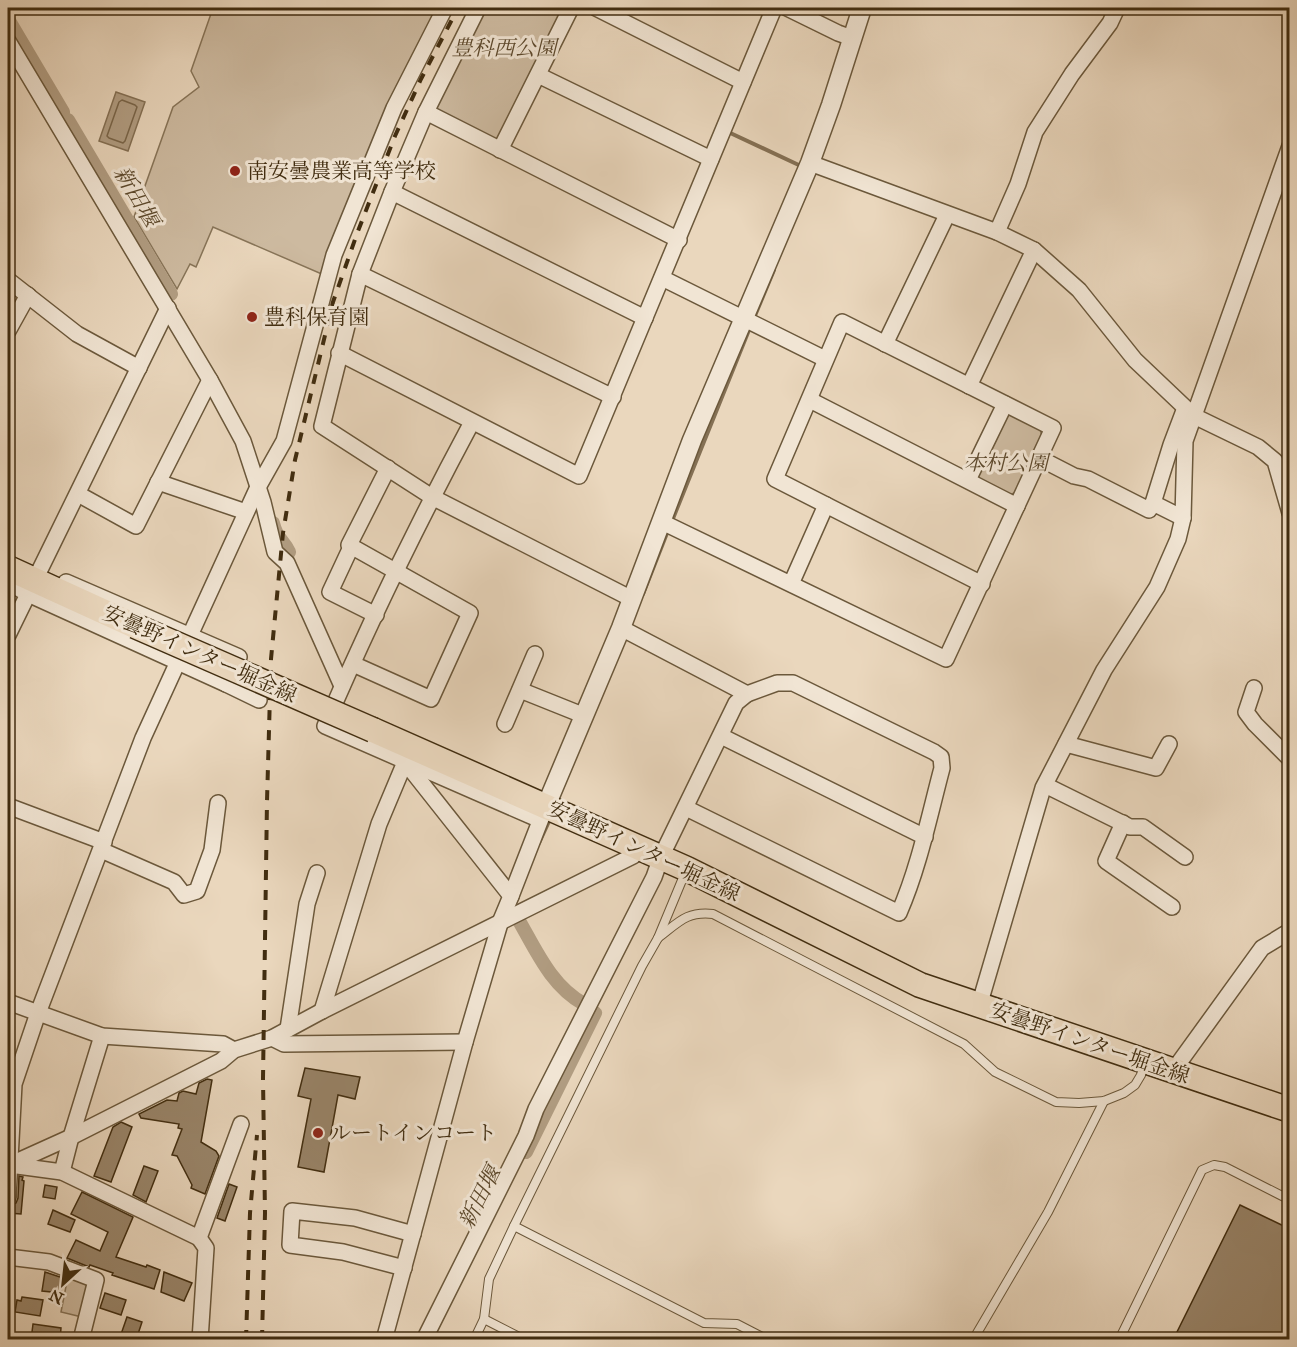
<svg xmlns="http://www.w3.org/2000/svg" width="1297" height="1347" viewBox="0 0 1297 1347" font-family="'IM FELL Great Primer','Noto Serif JP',serif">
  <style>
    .green { fill: #cdbaa0; stroke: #877458; stroke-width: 1.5 }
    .water { fill: #b19d82; stroke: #847054; stroke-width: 1.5 }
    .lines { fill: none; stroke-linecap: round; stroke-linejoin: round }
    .shore { stroke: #796549; stroke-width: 1.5 }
    .stream { stroke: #847054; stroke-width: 4 }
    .canal { stroke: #b19d82; stroke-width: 14 }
    .building { fill: #99856a; stroke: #412d10; stroke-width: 1.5 }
    .service-casing { stroke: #6b583b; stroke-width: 10 }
    .minor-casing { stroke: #6b583b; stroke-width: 18 }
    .tertiary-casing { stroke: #6b583b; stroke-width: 21 }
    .primary-casing { stroke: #412d10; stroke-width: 27 }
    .service { stroke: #f1e5d4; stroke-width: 8 }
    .minor { stroke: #f1e5d4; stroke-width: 15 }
    .tertiary { stroke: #f1e5d4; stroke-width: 18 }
    .primary { stroke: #ead7bd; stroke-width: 24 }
    .rail { stroke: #412d10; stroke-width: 4; stroke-dasharray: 10 10; stroke-linecap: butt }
    .primary-bridge-casing { stroke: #412d10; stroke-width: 27; stroke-linecap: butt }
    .primary-bridge { stroke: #ead7bd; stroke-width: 24 }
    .poi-dot { fill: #8f2418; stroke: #f1e5d4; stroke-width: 2 }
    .labels { text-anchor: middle; stroke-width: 6; stroke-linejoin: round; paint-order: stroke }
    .park-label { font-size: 21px; font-style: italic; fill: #5d492d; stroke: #f1e5d4 }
    .poi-label { font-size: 21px; fill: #412d10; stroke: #f1e5d4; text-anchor: start }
    .street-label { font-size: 21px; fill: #412d10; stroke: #f1e5d4 }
    .water-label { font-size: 22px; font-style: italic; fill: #5d492c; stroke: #f1e5d4 }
  </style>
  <rect width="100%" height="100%" fill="#ead7bd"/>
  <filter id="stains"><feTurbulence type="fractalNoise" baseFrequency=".00333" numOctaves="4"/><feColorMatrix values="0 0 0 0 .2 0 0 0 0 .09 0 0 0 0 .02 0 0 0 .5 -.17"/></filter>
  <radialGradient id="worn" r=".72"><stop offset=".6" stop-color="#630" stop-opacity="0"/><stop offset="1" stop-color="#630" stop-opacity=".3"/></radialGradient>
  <g class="green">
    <path d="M 213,8 L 438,8 L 324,275 L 213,227 L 196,267 L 190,264 L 177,289 L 134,217 L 173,107 L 199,87 L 191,71 Z"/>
    <path d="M 485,8 L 563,8 L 497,142 L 434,111 Z"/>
    <path d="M 1012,414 L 1040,428 L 1042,437 L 1017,492 L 1009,495 L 979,479 L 977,472 L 1004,416 Z"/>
    <path d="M 68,1276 L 90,1284 L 82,1317 L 61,1312 Z"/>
  </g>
  <path class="water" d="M 116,92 L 145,102 L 128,151 L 99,141 Z"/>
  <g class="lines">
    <path class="shore" d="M 122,100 L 135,105 L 137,107 L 125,141 L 123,143 L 109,138 L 107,136 L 119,102 Z"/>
    <g class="stream">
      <path d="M 726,131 L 803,167"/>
      <path d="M 754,318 L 774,270"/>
      <path d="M 672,521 L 751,325"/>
      <path d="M 643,594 L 669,528"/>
      <path d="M 539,843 L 551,817"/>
    </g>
    <g class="canal">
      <path d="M 8,19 L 63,112"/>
      <path d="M 68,120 L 171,294"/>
      <path d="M 273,523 C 277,540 283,539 289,552"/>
      <path d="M 518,919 C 536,950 551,986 584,1004"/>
      <path d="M 526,1152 L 595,1013 L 591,1010"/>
    </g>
  </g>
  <g class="building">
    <path d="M 305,1068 L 360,1077 L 355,1099 L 338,1095 L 324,1172 L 298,1167 L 311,1099 L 298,1096 Z"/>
    <path d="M 207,1079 L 212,1080 L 201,1142 L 216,1151 L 219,1156 L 205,1194 L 191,1188 L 192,1185 L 177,1156 L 172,1155 L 182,1129 L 178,1128 L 179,1124 L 141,1118 L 139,1114 L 167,1100 L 177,1101 L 179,1093 L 183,1091 L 196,1094 L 199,1083 Z"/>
    <path d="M 121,1122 L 132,1127 L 111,1182 L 94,1176 L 113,1127 Z"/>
    <path d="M 144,1166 L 158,1171 L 146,1202 L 133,1195 Z"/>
    <path d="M 19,1176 L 23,1177 L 22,1180 L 24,1181 L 21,1214 L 8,1213 L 8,1207 L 16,1203 L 18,1198 Z"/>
    <path d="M 229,1184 L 237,1187 L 225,1221 L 217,1218 Z"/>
    <path d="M 45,1185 L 57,1187 L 55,1199 L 43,1197 Z"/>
    <path d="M 82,1192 L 133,1217 L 116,1257 L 146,1267 L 147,1265 L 160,1270 L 154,1289 L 112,1275 L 113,1273 L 90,1265 L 89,1267 L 67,1258 L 76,1240 L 100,1251 L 108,1232 L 71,1214 Z"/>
    <path d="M 1240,1205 L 1290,1229 L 1290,1340 L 1173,1340 Z"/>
    <path d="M 53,1210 L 75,1220 L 70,1232 L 48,1224 Z"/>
    <path d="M 45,1272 L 63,1278 L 61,1293 L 42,1291 Z"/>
    <path d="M 164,1272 L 192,1283 L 184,1301 L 161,1292 Z"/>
    <path d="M 105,1293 L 126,1300 L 121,1315 L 100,1308 Z"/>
    <path d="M 22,1297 L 43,1300 L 40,1316 L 15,1312 L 17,1300 L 21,1301 Z"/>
    <path d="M 127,1317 L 142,1322 L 136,1340 L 119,1340 Z"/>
    <path d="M 33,1324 L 61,1328 L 60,1340 L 31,1340 Z"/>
  </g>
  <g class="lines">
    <defs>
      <g id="service">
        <path d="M 658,938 C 678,923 686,911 713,914 L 964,1044 L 995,1072 L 1056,1102 L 1079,1103 L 1104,1101 L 1124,1093 L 1135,1085 L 1141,1075 L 1144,1063"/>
        <path d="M 514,1226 L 704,1323 L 737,1324 L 768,1340"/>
        <path d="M 484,1319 L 525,1340"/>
        <path d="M 474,1340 L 484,1319 L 489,1279 L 514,1226 L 642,966 L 658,938 L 685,873"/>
        <path d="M 973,1340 L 1048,1212 L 1104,1101"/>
        <path d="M 1119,1340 L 1202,1170 L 1214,1165 L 1225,1167 L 1290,1200"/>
      </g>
      <g id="minor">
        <path d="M 478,8 L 426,112 L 392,192 L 360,274 L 322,426 L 432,497 L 632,599"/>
        <path d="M 596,8 L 743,82"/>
        <path d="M 787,8 L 838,33 L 852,38"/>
        <path d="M 8,41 L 210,380 L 243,441 L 263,502 L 275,552 L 287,563 L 342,686"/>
        <path d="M 538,75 L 711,159"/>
        <path d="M 426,112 L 679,240"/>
        <path d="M 500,150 L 571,8"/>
        <path d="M 810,163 L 997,232 L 1034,250 L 1079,290 L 1135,360 L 1194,416 L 1258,447 L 1275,461 L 1290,513"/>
        <path d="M 392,192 L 645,318"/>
        <path d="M 997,232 L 1018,184 L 1035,132 L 1072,74 L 1110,23 L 1117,8"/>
        <path d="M 360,274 L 613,397"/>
        <path d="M 662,278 L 825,359"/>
        <path d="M 8,280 L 77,334 L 139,368"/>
        <path d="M 8,331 L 28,295"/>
        <path d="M 885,344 L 947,215"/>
        <path d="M 339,353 L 579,476 L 774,8"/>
        <path d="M 969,386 L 1034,250"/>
        <path d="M 810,400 L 1017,506"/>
        <path d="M 472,422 C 419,521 369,623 325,726 L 540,820"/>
        <path d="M 1039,458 L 1074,476 L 1088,479 L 1149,510 L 1153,503 L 1171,445 L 1185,408"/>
        <path d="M 968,480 L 1005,404"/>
        <path d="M 158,482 L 246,512"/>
        <path d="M 78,494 L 136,526 L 210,380"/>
        <path d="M 1153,503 L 1183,518"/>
        <path d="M 826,505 L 982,584"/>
        <path d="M 662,522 L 946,659 L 1053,428 L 842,322 L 775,479 L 826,505 L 791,584"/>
        <path d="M 351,547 L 330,592 L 376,615"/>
        <path d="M 8,582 L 28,594 L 226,684 L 239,657 L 66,582"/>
        <path d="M 8,635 L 168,308"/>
        <path d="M 353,664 L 431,699 L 470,613 L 349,545 L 388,468"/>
        <path d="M 226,684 L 259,700"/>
        <path d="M 1254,688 L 1246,712 L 1255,724 L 1290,759"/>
        <path d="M 520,690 L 585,716"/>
        <path d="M 505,724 L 535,654"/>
        <path d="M 721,736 L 925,837"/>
        <path d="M 1066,744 L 1156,768 L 1169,744"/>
        <path d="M 1045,785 L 1130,827 L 1143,827 L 1185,857"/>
        <path d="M 8,806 L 104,842"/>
        <path d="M 686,808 L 899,913 C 919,867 929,817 942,768 L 941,757 L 934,752 L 793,683 L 777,683 L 747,694"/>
        <path d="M 1123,823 L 1106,861 L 1172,907"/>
        <path d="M 101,850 L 174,882 L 184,895 L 197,891 L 212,850 L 218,803"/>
        <path d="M 511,896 L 544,811"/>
        <path d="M 8,1002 L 102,1036 L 223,1044 L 234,1050"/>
        <path d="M 979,1006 L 1043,788 L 1104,670 L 1157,587 L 1178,539 L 1183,518 L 1185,441 L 1290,146"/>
        <path d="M 322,1011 L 379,824 L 405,762"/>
        <path d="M 288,1029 L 307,904 L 317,873"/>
        <path d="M 272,1038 L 284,1044 L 465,1042"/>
        <path d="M 1173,1071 L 1262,948 L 1290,931"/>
        <path d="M 9,1165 L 71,1137 L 221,1061 L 234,1050 L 272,1038 L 322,1011 L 633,856 L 639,847"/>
        <path d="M 10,1165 L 62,1172 L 199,1238 L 206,1248 L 200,1340"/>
        <path d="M 62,1172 L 71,1137 L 102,1036"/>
        <path d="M 8,1197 L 14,1084 L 38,1013 L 143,738 L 257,489 L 284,441 L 334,255 L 394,108 L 445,8"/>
        <path d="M 199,1238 L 241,1124"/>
        <path d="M 8,1257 L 49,1262 L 96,1280 L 81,1340"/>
        <path d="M 404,1268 L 343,1252 L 290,1245 L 292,1211 L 355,1218 L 413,1234"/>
        <path d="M 384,1340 L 465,1042 L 501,920 L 511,896 L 405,762"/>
        <path d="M 424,1340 L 526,1136 L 536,1109 L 654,877 L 661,857 L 736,703 L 747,694 L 621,628"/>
      </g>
      <path id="tertiary" d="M 546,806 L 621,628 L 692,440 L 810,163 L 831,105 L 862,8"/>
      <g id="primary">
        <path d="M 8,568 L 135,626"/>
        <path d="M 373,730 L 687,869 L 920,985 L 1290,1110"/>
      </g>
    </defs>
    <use href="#service" class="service-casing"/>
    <use href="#minor" class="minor-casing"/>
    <use href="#tertiary" class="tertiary-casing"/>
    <use href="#primary" class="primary-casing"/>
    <use href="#service" class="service"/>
    <use href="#minor" class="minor"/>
    <use href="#tertiary" class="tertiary"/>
    <use href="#primary" class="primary"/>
    <g class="rail">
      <path d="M 246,1340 L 250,1213 L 257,1135"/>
      <path d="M 262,1340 L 265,1213 L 263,1079 L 267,801 L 271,659 L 283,533 L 295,460 L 333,302 L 358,231 L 395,136 L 421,79 L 458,8"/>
    </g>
    <defs>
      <path id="primary-bridge" d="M 135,626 L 373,730"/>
    </defs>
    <use href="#primary-bridge" class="primary-bridge-casing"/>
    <use href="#primary-bridge" class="primary-bridge"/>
  </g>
  <g class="poi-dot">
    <circle cx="235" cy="171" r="6"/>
    <circle cx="252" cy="317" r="6"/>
    <circle cx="318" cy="1133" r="6"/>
  </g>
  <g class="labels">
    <g class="park-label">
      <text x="504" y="55">豊科西公園</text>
      <text x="1006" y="470">本村公園</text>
    </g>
    <g class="poi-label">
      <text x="247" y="178">南安曇農業高等学校</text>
      <text x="264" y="324">豊科保育園</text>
      <text x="330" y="1140">ルートインコート</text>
    </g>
    <g class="street-label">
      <text transform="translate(200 654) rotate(24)" y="7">安曇野インター堀金線</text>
      <text transform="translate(644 851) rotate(25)" y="7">安曇野インター堀金線</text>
      <text transform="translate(1090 1043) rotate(19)" y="7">安曇野インター堀金線</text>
    </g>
    <g class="water-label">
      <text transform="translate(137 196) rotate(59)" y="8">新田堰</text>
      <text transform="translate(479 1197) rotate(-63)" y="8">新田堰</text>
    </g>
  </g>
  <rect width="1297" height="1347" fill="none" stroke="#ead7bd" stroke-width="30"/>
  <rect x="9" y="9" width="1279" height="1329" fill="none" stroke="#412d10" stroke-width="3"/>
  <rect x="15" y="15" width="1267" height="1317" fill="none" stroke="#412d10" stroke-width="1.5"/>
  <g transform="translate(63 1284) rotate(207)" stroke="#f1e5d4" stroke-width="4.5" paint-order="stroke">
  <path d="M0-4.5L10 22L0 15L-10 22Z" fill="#412d10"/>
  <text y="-9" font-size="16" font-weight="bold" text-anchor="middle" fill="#412d10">N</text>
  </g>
  <rect width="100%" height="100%" filter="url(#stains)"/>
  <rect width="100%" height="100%" fill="url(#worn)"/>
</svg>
